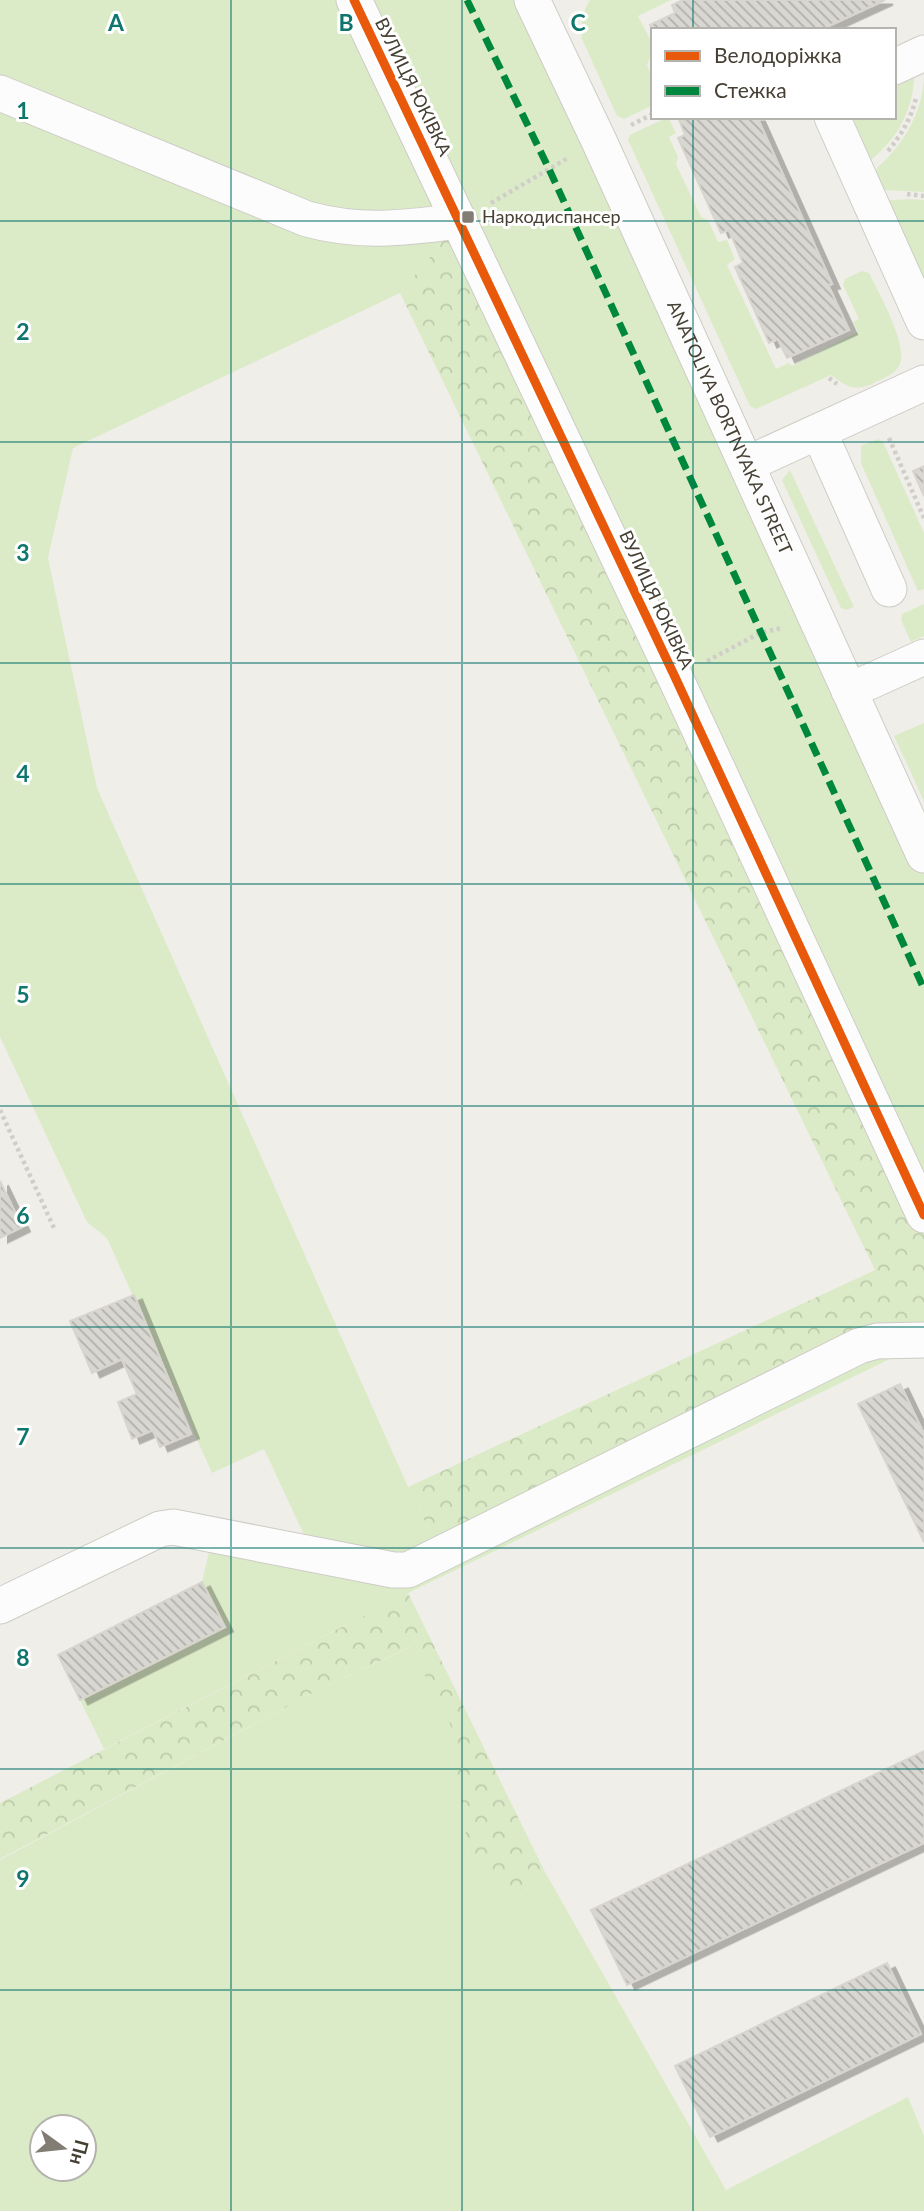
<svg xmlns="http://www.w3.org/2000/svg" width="924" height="2211" viewBox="0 0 924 2211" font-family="Lato,sans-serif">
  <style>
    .green { fill: #dbebc7; fill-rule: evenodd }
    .forest { fill: url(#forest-crowns) }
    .building { fill: url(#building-back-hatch); stroke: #d8d5ce; stroke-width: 2; filter: url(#shadow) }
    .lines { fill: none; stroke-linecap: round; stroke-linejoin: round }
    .minor-casing { stroke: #ceccc6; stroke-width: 37 }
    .path { stroke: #d1cec9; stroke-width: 4.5; stroke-dasharray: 3.5 3.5; stroke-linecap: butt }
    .minor { stroke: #fdfcfc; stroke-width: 35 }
    .quiet { stroke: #00873e; stroke-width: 7; stroke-dasharray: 14 7; stroke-linecap: butt }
    .cycleway-casing { stroke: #fff; stroke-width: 13 }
    .cycleway { stroke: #e8590c; stroke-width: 9 }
    .grid { fill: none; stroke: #0f766e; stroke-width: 2; stroke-opacity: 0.55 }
    .poi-dot { fill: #827d73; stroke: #fff; stroke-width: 2.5 }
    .labels { text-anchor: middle; stroke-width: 6; stroke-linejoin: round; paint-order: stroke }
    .street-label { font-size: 18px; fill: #464034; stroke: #fff }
    .poi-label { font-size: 18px; fill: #464034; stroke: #fff; text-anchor: start }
    .grid-label { font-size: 23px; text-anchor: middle; font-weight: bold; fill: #0f766e; stroke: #fff; stroke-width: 6; stroke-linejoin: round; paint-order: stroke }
  </style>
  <defs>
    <pattern id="forest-crowns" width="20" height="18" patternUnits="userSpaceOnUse" patternTransform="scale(1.75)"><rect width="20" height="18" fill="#dbebc7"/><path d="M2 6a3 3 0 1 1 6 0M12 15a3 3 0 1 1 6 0" fill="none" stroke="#bdcbac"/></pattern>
    <pattern id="building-back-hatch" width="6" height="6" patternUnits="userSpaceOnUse" patternTransform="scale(1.75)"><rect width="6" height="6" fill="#d9d7d1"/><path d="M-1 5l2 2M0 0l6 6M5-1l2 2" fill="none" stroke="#b2b0aa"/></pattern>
    <filter id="shadow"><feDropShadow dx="8" dy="4.5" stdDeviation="0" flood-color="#0004"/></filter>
  </defs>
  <rect width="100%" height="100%" fill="#f0eee8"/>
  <g class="green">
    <path d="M 0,0 L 532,0 L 924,854 L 924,1215 L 459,222 L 400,293 L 73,448 L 48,558 L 97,788 L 408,1487 L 441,1554 L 859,1346 L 894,1357 L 408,1593 L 104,1749 L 80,1700 L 225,1627 L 202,1582 L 213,1535 L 313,1554 L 264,1449 L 212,1473 L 107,1238 L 87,1222 L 0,1037 Z"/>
    <path d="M 590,0 L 671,0 L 638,16 C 648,37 657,42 647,65 L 653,79 L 653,105 L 624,119 L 617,116 L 582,39 C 580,24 582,13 590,0 Z"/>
    <path d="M 915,66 C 914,111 899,138 865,165 L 848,117 L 894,117 L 894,77 Z"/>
    <path d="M 924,76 L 924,192 L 884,190 L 876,172 L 877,168 C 904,144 923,112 924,76 Z"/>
    <path d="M 668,117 L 676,133 L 669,137 L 678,157 L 676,164 L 701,217 L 708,220 L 718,242 L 727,240 L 735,259 L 727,265 L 776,369 L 789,363 L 792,366 L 858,332 L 853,322 L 859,319 L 843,285 L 845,279 L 862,271 L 869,273 C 878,292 910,347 899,366 C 895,374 884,378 876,382 C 856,392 848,388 831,375 L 756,409 L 750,406 L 628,140 L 630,135 Z"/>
    <path d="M 910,199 L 924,200 L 924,299 L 879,201 Z"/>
    <path d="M 878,439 L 883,442 L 924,533 L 924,589 L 918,591 L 861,463 L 861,446 Z"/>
    <path d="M 790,470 L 854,607 L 846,610 L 841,608 L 782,480 Z"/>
    <path d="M 924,604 L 924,636 L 911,642 L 901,620 L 902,614 Z"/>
    <path d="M 924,723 L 924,801 L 894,736 Z"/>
    <path d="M 411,1647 L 452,1726 L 470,1864 L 520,1896 L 545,1872 L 726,2190 L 908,2097 L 924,2136 L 924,2211 L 0,2211 L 0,1860 L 318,1690 ZM 42,2127 L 84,2127 L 84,2169 L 42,2169 Z"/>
  </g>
  <g class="forest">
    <path d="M 460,221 L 924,1215 L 924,1340 L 877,1341 L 441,1554 L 408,1487 L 875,1270 L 400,293 Z"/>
    <path d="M 408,1593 L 545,1872 L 520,1896 L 470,1864 L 451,1726 L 410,1647 L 318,1690 L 0,1859 L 0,1803 Z"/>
  </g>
  <g class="building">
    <path d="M 683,0 L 885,0 L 820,30 L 653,30 L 650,25 L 675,13 L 672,5 Z"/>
    <path d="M 678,117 L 757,117 L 832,284 L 828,285 L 849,330 L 787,358 L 778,339 L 769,343 L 735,267 L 743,263 L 729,230 L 721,233 L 678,138 L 685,135 Z"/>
    <path d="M 924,466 L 924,496 L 913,471 Z"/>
    <path d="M 0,1181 L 22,1227 L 0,1238 Z"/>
    <path d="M 134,1295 L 191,1434 L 160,1447 L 153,1430 L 132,1439 L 118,1402 L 137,1394 L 122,1359 L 92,1373 L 70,1321 Z"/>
    <path d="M 900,1384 L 924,1434 L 924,1542 L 858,1404 Z"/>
    <path d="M 202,1582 L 225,1627 L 80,1700 L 58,1655 Z"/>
    <path d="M 924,1751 L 924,1843 L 627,1985 L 591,1910 Z"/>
    <path d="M 887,1963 L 921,2034 L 710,2137 L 675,2066 Z"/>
  </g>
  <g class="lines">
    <defs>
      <g id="minor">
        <path d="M 354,0 L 675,677 L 924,1215"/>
        <path id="s1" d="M 532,0 L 599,141 L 924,855"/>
        <path d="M 894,67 L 924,53"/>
        <path d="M 0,93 L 307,219 C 362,234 405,228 460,221"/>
        <path d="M 832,117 L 924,322"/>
        <path d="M 819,432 L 889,589"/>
        <path d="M 747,464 L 924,383"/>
        <path d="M 849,691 L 924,657"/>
        <path d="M 0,1606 L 160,1529 L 173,1527 L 393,1570 L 408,1570 L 859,1346 L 877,1341 L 924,1340"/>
      </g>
    </defs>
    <use href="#minor" class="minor-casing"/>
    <g class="path">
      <path d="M 631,125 L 653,114"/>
      <path d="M 888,151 C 901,135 911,119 916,98"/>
      <path d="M 907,194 L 924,196"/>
      <path d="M 491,203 L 568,158"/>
      <path d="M 829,378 L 837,384"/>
      <path d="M 889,438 L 924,518"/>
      <path d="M 707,661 L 760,633 L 782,628"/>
      <path d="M 0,1110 L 54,1228"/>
    </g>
    <use href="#minor" class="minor"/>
    <path class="quiet" d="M 467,0 L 549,169 L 924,989"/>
    <defs>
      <path id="cycleway" d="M 354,0 L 675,677 L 924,1215"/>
    </defs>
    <use href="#cycleway" class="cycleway-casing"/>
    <use href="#cycleway" class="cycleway"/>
  </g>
  <path class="grid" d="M 231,0 L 231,2211M 462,0 L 462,2211M 693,0 L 693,30M 693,117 L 693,2211M 0,221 L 924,221M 0,442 L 924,442M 0,663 L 924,663M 0,884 L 924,884M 0,1106 L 924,1106M 0,1327 L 924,1327M 0,1548 L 924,1548M 0,1769 L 924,1769M 0,1990 L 924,1990"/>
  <rect class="poi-dot" x="461" y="210" width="14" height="14" rx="3.5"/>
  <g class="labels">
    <g class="street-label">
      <text transform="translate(413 87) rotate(64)" y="6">ВУЛИЦЯ ЮКІВКА</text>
      <text dy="6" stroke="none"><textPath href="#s1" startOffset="471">ANATOLIYA BORTNYAKA STREET</textPath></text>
      <text transform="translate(656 600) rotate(65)" y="6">ВУЛИЦЯ ЮКІВКА</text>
    </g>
    <g class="poi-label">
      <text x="482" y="223">Наркодиспансер</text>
    </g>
  </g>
  <g class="grid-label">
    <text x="116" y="31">A</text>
    <text x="346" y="31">B</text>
    <text x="578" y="31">C</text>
    <text x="23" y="119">1</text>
    <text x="23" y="340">2</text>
    <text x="23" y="561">3</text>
    <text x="23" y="782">4</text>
    <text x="23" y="1003">5</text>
    <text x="23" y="1224">6</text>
    <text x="23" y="1445">7</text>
    <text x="23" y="1666">8</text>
    <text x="23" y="1887">9</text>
  </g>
  <rect x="651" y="28" width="245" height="91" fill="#ffffff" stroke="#b5b3ae" stroke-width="2"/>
  <rect x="665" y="51" width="35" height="10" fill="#e8590c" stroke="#b5b3ae" stroke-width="2"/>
  <text x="714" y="63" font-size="21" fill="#464034">Велодоріжка</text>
  <rect x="665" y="86" width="35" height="10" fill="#00873e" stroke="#b5b3ae" stroke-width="2"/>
  <text x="714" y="98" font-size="21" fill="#464034">Стежка</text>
  <g transform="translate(63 2148) rotate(105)"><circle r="33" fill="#ffffff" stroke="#b5b3ae" stroke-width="2"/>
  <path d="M0-5L12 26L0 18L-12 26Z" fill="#827d73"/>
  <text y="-10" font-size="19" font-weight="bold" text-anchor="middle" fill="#464034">Пн</text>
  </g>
</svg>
